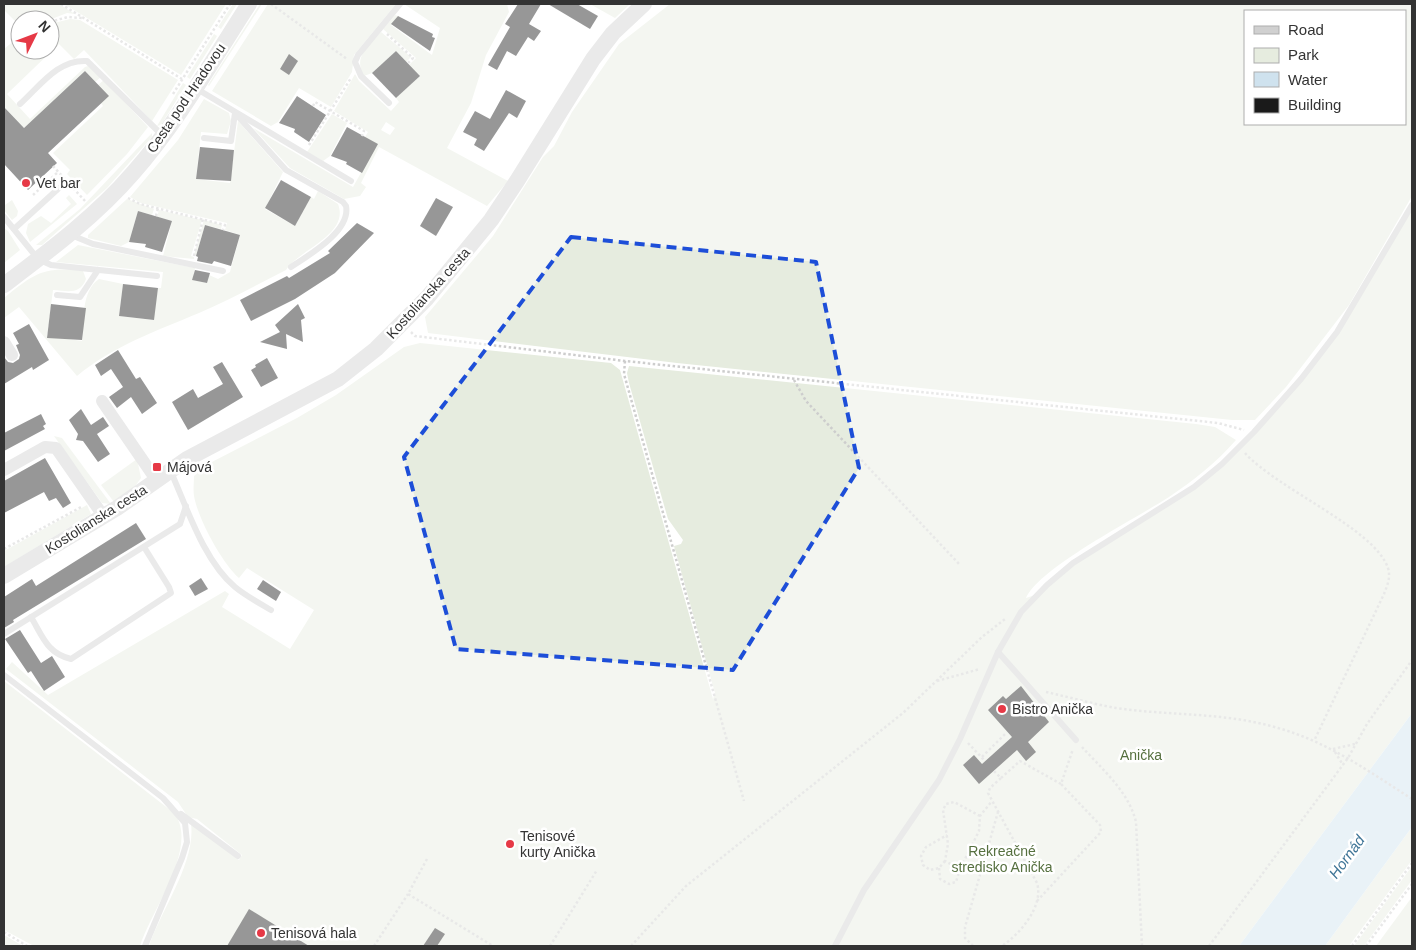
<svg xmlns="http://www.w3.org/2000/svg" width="1416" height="950" viewBox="0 0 1416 950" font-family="Helvetica,sans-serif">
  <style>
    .green { fill: #e6ecdf; fill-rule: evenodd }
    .water { fill: #cfe2ee }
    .building { fill: #1a1a1a }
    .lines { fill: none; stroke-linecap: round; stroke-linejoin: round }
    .path { stroke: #cdcdcd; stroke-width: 2.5; stroke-dasharray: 2.5 2.5; stroke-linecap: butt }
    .service { stroke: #d0d0d0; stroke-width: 6 }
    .minor { stroke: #d0d0d0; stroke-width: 12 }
    .tertiary { stroke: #d0d0d0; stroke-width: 16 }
    .marked { fill: none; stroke: #1d4ed8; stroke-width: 4; stroke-dasharray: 10 6; stroke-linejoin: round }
    .poi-dot { fill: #e63946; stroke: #fff; stroke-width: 2 }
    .labels { text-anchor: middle; stroke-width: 5; stroke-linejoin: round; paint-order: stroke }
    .street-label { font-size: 14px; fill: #333; stroke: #fff }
    .poi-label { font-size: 14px; fill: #333; stroke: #fff; text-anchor: start }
    .park-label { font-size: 14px; fill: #56703f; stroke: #fff }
    .water-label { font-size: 15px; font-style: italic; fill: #3f7597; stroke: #fff }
  </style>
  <rect width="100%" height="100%" fill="#fff"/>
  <g class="green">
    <path d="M 4,4 L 59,4 L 75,14 L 67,13 L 49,20 L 20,20 L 20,26 L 4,10 Z"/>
    <path d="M 64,4 L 226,4 L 181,75 Z"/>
    <path d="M 233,4 L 237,4 L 221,29 L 218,27 Z"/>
    <path d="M 260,4 L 262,4 L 209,86 L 208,85 Z"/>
    <path d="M 268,4 L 396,4 L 354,55 L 352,72 L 331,107 L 299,88 L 278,122 L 271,126 L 212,91 Z"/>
    <path d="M 404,4 L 507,4 L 509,12 L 486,55 L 471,103 L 447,148 L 508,181 L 487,206 L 379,147 L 361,183 L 366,187 L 360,196 L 344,199 L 290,168 L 253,128 L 353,187 L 377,144 L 365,137 L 368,132 L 334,111 L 355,74 L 359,81 L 391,111 L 399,102 L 396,98 L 420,76 L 409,65 L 416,58 L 383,29 L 395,15 L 398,16 L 391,25 L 432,55 L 440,28 ZM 386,122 L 395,128 L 390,135 L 381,130 Z"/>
    <path d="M 590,4 L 630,4 L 615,18 Z"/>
    <path d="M 670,4 L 1412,4 L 1412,196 L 1349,305 L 1286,387 L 1255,420 L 1232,420 L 677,363 L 428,333 L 425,317 L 493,236 L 543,157 L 554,146 L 572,112 L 619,44 ZM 1245,11 L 1405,11 L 1405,124 L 1245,124 Z"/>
    <path d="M 70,19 L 80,20 L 178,80 L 152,121 L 84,50 L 74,59 L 59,44 L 7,94 L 30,119 L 85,67 L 88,66 L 101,77 L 95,82 L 85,71 L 24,128 L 4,107 L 4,49 L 20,36 L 20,50 L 50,50 L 50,24 Z"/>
    <path d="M 381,32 L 411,57 L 406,62 L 396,51 L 372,73 L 364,76 C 353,56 368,47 381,32 Z"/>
    <path d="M 214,34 L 217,36 L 190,79 L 187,77 Z"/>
    <path d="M 104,80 L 148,127 L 127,154 L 87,195 L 67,174 L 70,170 L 53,153 L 103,106 L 101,103 L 108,96 L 98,85 Z"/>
    <path d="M 183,83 L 186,85 L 161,125 L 157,126 Z"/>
    <path d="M 204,99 L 229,113 L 231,121 L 227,134 L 201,132 L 196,179 L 230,183 L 238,121 L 283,172 L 265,209 L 295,226 L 311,197 L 314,199 L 318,191 L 338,204 C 350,235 298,250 286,270 C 257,285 229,300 199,313 C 156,331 113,346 77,376 L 19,307 L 4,318 L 4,298 C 34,274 43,266 83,271 L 86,279 C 80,295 68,291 53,290 L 47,336 L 82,341 C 84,321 81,291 99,279 L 123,284 L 119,316 L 153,320 L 158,288 L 161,288 L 163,272 L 56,262 L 78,245 L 195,268 L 193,280 L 207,283 L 209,275 L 218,279 L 230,272 L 240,235 L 225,230 L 227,223 L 141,203 L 130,197 L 178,140 Z"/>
    <path d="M 332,114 L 347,123 L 330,156 L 323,161 L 307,152 Z"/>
    <path d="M 152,133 L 152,137 L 107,188 L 42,245 L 36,245 L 80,209 Z"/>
    <path d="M 69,195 L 77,204 L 30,242 L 26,233 L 28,224 L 41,216 L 51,223 L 71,204 L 66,198 Z"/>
    <path d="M 127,199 L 154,209 L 152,215 L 138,211 L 129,242 L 121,246 L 88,238 L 88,235 Z"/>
    <path d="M 12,200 L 18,211 L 17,216 L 12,220 L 4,210 L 4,204 L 5,205 Z"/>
    <path d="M 1412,205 L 1412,713 L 1239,946 L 149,946 C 161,910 196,862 191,824 L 239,860 L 242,855 L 197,819 L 188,817 L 178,802 L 6,669 L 12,662 L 48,695 L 225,591 L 229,594 L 222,607 L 290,649 L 314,610 L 247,568 L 239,578 C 222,563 198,519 194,496 C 193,490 194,482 194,476 L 208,464 L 297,418 L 336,395 L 404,347 L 420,343 L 611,363 L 620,370 L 713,699 L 715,693 L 674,546 L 681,544 L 683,540 L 668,519 L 629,383 L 627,373 L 629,366 L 1196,424 L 1215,427 L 1236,440 C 1217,462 1193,481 1169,497 C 1137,518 1040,567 1026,598 L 1038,594 L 1059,575 L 1194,487 L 1240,447 L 1337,332 Z"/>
    <path d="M 159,210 L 202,220 L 191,256 L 194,257 L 194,259 L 163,256 L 172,221 L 157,217 Z"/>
    <path d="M 204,220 L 222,225 L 221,229 L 205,225 L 196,256 L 194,255 Z"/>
    <path d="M 4,228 L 8,231 L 20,250 L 4,263 Z"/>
    <path d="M 54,436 L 62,438 L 111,504 L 102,503 Z"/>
    <path d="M 137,459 L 141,478 L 133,489 L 114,502 L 101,485 Z"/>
    <path d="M 87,505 L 91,514 L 4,567 L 4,551 Z"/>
    <path d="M 4,681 L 174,813 C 200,846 151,911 140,946 L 34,946 L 4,930 Z"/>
    <path d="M 1412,827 L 1412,860 L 1349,946 L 1325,946 Z"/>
    <path d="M 1412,866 L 1412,880 L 1364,946 L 1354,946 Z"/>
    <path d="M 1412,897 L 1412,946 L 1376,946 Z"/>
    <path d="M 4,935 L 23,946 L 4,946 Z"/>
  </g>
  <path class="water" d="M 1412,713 L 1412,827 L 1325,946 L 1239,946 Z"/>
  <g class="building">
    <path d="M 518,4 L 541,4 L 529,24 L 541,31 L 534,41 L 528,37 L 516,56 L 507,51 L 497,70 L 488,65 L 510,27 L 505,24 Z"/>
    <path d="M 548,4 L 577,4 L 598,16 L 590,29 Z"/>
    <path d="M 398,16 L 433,34 L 432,37 L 435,38 L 430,51 L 391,24 Z"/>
    <path d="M 396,51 L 420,76 L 396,98 L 372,73 Z"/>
    <path d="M 289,54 L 298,61 L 289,75 L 280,69 Z"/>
    <path d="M 85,71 L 109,96 L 48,153 L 57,163 L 28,190 L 4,164 L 4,107 L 24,128 Z"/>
    <path d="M 506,90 L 526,101 L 517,118 L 509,113 L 484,151 L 474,145 L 477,139 L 463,132 L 475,111 L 490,119 Z"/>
    <path d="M 297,96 L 326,115 L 309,142 L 294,132 L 295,129 L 279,123 Z"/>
    <path d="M 347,127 L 378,144 L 362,173 L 346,164 L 347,162 L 331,156 Z"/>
    <path d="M 200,147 L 234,150 L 231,181 L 196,179 Z"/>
    <path d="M 281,180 L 311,197 L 295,226 L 265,208 Z"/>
    <path d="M 436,198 L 453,207 L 436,236 L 420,226 Z"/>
    <path d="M 138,211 L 172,221 L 162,252 L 145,247 L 146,244 L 129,242 Z"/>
    <path d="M 357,223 L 374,233 L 335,273 L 295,299 L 251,321 L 240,300 L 287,276 L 289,278 L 330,253 L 328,251 Z"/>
    <path d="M 205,225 L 240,235 L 231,266 L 214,261 L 212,264 L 197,261 L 198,257 L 196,256 Z"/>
    <path d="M 195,270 L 210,273 L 207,283 L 192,280 Z"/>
    <path d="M 123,284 L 158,288 L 154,320 L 119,316 Z"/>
    <path d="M 51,304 L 86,308 L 82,340 L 47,338 Z"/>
    <path d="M 298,304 L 305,318 L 301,320 L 303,342 L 286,334 L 287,349 L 260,342 L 280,332 L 275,325 Z"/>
    <path d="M 29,324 L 49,360 L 33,370 L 32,367 L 4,384 L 4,357 L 8,362 L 13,363 L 19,359 L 20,355 L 16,345 L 19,344 L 13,333 Z"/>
    <path d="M 118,350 L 136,379 L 140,377 L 157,403 L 142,414 L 131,397 L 117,408 L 109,397 L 123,387 L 111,369 L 101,376 L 95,365 Z"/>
    <path d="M 267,358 L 278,378 L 261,387 L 251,370 L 256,367 L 255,365 Z"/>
    <path d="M 222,362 L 243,397 L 188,430 L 172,402 L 193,389 L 198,398 L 223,384 L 213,367 Z"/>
    <path d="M 81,409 L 91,425 L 103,417 L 109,426 L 97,434 L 110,454 L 98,462 L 83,441 L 76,440 L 78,434 L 69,420 Z"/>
    <path d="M 41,414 L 46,424 L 43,426 L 45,429 L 4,451 L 4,433 Z"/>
    <path d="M 45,458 L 71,503 L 63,508 L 56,498 L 49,501 L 44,492 L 4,513 L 4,481 Z"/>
    <path d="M 136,523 L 146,539 L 13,620 L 14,622 L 4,628 L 4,597 L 32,579 L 36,586 Z"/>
    <path d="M 201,578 L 208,589 L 195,596 L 189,586 Z"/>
    <path d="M 263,580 L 281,592 L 276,601 L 257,589 Z"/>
    <path d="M 20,630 L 41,663 L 52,656 L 65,677 L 44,691 L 31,671 L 28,673 L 5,639 Z"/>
    <path d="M 1021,686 L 1049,722 L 1028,742 L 1036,752 L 1026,761 L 1017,750 L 979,784 L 963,765 L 974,755 L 982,764 L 1012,737 L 988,710 L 1003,696 L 1006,699 Z"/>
    <path d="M 249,909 L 309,946 L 227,946 Z"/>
    <path d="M 435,928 L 445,934 L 437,946 L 423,946 Z"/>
  </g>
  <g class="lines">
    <g class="path">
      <path d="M 61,4 L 182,79"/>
      <path d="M 271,4 L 347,59"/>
      <path d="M 50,22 L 68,17 L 82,18"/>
      <path d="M 13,30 L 20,29"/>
      <path d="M 387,34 L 413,58 L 408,63"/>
      <path d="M 173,94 L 230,4"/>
      <path d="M 313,106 L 315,102 L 364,131 L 362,136"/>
      <path d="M 309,145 L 351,78"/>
      <path d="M 53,166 L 85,201"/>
      <path d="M 33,195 L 58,172"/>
      <path d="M 128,198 L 140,204 L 225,225 L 223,230"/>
      <path d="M 156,216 L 158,208"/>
      <path d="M 194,256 L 203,219"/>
      <path d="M 411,332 L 415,336 L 625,361 L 1218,423 L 1244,430"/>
      <path d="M 625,361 L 624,374 L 744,801"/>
      <path d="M 794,380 L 806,401 L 960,565"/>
      <path d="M 1245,453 C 1277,489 1374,528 1388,568 C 1391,578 1387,586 1384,594 L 1314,741"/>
      <path d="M 4,549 L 83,506"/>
      <path d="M 937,681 L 980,669"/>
      <path d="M 1046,692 C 1069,697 1093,704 1116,708 C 1170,716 1225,712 1278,728 C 1328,742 1370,772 1412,799"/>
      <path d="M 968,743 L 985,761"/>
      <path d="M 1082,747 C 1102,769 1129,792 1136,822 L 1142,946"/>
      <path d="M 1333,749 L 1355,744"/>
      <path d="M 1335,752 L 1343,765"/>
      <path d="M 982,757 L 1007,732"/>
      <path d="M 994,771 L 1001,778 L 990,788 L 988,793 L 1037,883 C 1044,906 1020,934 1002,946"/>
      <path d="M 1001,778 L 1020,761 L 1061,784"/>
      <path d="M 980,816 L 954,802 L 946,804 L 943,810 L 948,844 L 945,861 L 960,869 L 979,831 L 980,816 L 992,801"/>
      <path d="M 427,859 L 408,894 L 493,946"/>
      <path d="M 945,861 L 939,868 L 930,870 L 923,865 L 921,856 L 926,847 L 947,835"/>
      <path d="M 939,868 L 940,879 L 949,884 L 956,882 L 960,869"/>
      <path d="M 1037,901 L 1101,832 L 1100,825 L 1061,784 L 1073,749"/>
      <path d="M 4,932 L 27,946"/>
      <path d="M 374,946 L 408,894"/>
      <path d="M 550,946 L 597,870"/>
      <path d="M 631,946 L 686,886 L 903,713 L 982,637 L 1005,619"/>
      <path d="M 973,946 L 965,938 L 965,927 L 998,812"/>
      <path d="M 1209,946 L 1348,758 L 1367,724 L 1412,660"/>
      <path d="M 1352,946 L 1412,863"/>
      <path d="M 1366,946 L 1412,884"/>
    </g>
    <g class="service">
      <path d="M 197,89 L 351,181"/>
      <path d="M 389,103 L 361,76 L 355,62 L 358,55 L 400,4"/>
      <path d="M 20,104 C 40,86 58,59 87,61 L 163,136"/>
      <path d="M 204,138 L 231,141 L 235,113 L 286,170 L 343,202 L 346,206 C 351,231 309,255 291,267"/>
      <path d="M 4,217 L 38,259 L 51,265 L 157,276"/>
      <path d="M 14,229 L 59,188"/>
      <path d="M 71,235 L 93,244 L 223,271"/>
      <path d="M 57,295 L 80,297 L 98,270"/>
      <path d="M 171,472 C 187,508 204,561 235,587 C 246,596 259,603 271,610"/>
      <path d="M 31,617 C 43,637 47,653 71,659 L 171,593 L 169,587 L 144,547"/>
      <path d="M 4,634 L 180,524 L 186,506"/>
      <path d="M 998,652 L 1076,740"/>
      <path d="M 4,675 L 163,798 L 185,823 L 187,842 L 182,858 L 145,946"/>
      <path d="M 181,814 L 238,856"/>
      <path d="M 835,946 L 864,890 L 939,780 L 960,739 L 998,652 L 1021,612 L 1047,585 L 1073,563 L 1194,487 L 1222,464 L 1254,432 L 1301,379 L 1337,332 L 1412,205"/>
    </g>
    <g class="minor">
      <path d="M 4,342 L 12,355"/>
      <path d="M 102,401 L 157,481"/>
      <path d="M 4,470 L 45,447 L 56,448 L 104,517"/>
    </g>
    <g class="tertiary">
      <path d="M 4,285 C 49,251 96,216 133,173 C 178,122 212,61 249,4"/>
      <path d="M 4,576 L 117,508 L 187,459 L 338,379 L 376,349 L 427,298 L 491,220 L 517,181 L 593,59 L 613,33 L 644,4"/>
    </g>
  </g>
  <path d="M0 0H1416V950H0ZM 571,237 L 816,262 L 859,468 L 733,670 L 456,649 L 404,457 Z" fill="#fff" fill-opacity=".55" fill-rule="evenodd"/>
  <path class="marked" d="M 571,237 L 816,262 L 859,468 L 733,670 L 456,649 L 404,457 Z"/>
  <g class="poi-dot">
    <circle cx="26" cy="183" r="5"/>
    <rect x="152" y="462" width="10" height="10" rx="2.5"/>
    <circle cx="1002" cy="709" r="5"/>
    <circle cx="510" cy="844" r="5"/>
    <circle cx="261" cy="933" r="5"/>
  </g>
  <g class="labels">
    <g class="street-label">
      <text transform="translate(186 98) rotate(-56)" y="5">Cesta pod Hradovou</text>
      <text transform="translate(428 293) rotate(-48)" y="5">Kostolianska cesta</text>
      <text transform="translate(96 519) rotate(-32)" y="5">Kostolianska cesta</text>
    </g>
    <g class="poi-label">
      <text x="36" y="188">Vet bar</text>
      <text x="167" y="472">Májová</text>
      <text x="1012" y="714">Bistro Anička</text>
      <text x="520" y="841">Tenisové<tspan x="520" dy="16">kurty Anička</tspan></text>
      <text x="271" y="938">Tenisová hala</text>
    </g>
    <g class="park-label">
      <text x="1141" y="760">Anička</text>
      <text x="1002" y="856">Rekreačné<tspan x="1002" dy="16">stredisko Anička</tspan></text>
    </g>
    <g class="water-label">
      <text transform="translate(1347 857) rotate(-54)" y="5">Hornád</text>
    </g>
  </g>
  <rect width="1416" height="950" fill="none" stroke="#333333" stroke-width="10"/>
  <rect x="1244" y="10" width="162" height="115" fill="#ffffff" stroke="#adadad"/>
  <rect x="1254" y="26" width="25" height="8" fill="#d0d0d0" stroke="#adadad"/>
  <text x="1288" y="35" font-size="15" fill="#333333">Road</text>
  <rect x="1254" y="48" width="25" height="15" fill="#e6ecdf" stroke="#adadad"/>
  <text x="1288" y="60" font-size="15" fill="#333333">Park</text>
  <rect x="1254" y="72" width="25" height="15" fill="#cfe2ee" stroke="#adadad"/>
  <text x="1288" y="85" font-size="15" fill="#333333">Water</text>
  <rect x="1254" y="98" width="25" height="15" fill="#1a1a1a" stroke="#adadad"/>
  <text x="1288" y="110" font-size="15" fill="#333333">Building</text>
  <g transform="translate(35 35) rotate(48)"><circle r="24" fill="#ffffff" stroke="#adadad"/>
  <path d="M0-4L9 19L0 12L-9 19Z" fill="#e63946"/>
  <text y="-8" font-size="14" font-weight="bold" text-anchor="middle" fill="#333333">N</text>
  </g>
</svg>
